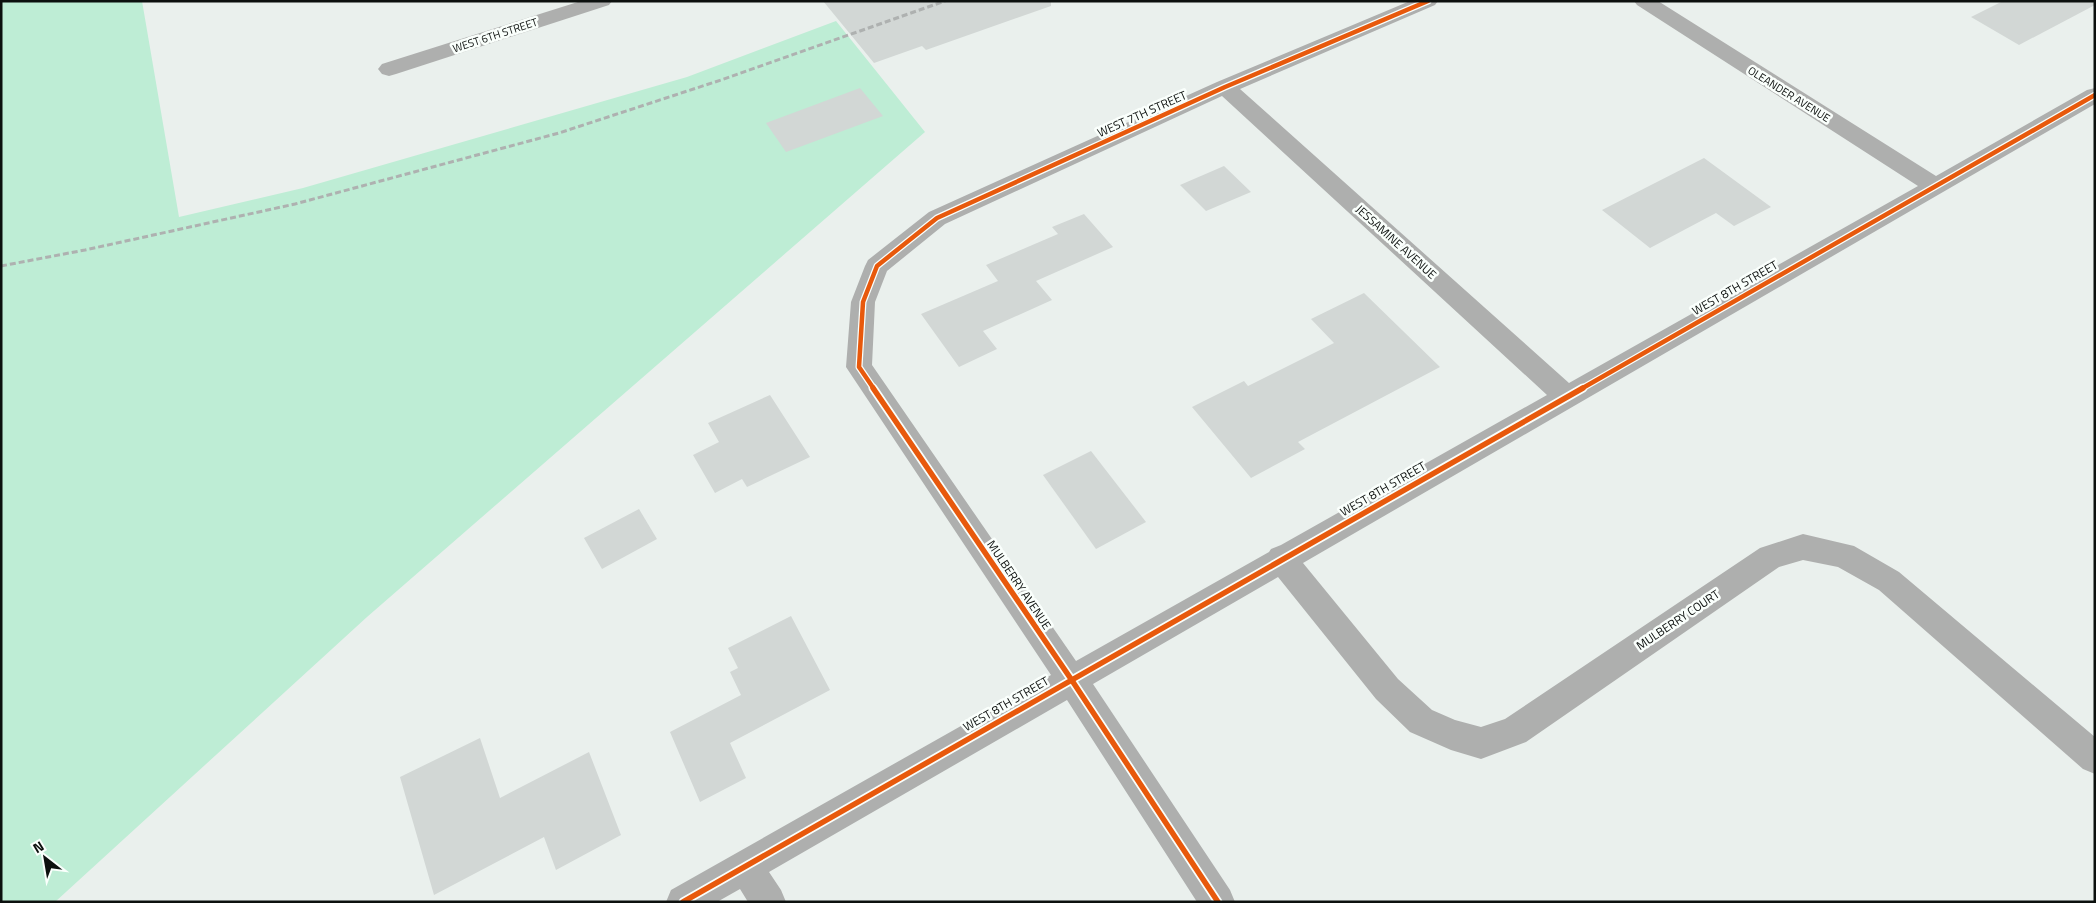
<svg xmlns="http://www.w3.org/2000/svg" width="2096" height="903" viewBox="0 0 2096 903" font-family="'Titillium Web',sans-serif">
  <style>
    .green { fill: #beedd5 }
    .building { fill: #d2d7d5 }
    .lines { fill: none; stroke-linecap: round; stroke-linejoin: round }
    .minor { fill: #aeafae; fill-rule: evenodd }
    .rail { stroke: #aeb1b0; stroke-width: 3; stroke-dasharray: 6 3; stroke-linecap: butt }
    .cycleway-far1-casing { stroke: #fafffc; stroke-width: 7 }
    .cycleway-casing { stroke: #fafffc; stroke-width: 9 }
    .cycleway-far1 { stroke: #e8590c; stroke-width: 4.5 }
    .cycleway { stroke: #e8590c; stroke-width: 5.5 }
    .labels { text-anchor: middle; stroke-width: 5; stroke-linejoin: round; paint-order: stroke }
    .far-street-label { font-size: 11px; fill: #0c100e; stroke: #fafffc }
    .street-label { font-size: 12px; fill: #0c100e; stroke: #fafffc }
  </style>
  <rect width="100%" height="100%" fill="#eaf0ed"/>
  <path class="green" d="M 1,1 L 142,1 L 179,217 L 303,188 L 687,77 L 836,21 L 925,132 L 367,617 L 55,902 L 1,902 Z"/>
  <g class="building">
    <path d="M 823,1 L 1051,1 L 1051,6 L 926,50 L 922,46 L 874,63 Z"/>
    <path d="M 2003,1 L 2095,1 L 2095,5 L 2019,45 L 1971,17 Z"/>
    <path d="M 860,88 L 883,116 L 786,152 L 766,123 Z"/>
    <path d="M 1704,158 L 1771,207 L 1734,226 L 1716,213 L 1650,248 L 1602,210 Z"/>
    <path d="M 1224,166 L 1251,192 L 1206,211 L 1180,185 Z"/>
    <path d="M 1084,214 L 1113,247 L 1036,281 L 1052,300 L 983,331 L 997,349 L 959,367 L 921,314 L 998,281 L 986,265 L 1058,234 L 1052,227 Z"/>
    <path d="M 1364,293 L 1440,367 L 1298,442 L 1305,449 L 1251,478 L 1192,407 L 1244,381 L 1248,386 L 1334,343 L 1311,319 Z"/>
    <path d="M 770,395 L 810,457 L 747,487 L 742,479 L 715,493 L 693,455 L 719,442 L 708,423 Z"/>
    <path d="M 1091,451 L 1146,522 L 1096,549 L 1043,475 Z"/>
    <path d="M 639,509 L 657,539 L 602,569 L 584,538 Z"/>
    <path d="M 791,616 L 830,690 L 730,743 L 746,778 L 700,802 L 670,732 L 741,695 L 730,672 L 738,668 L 728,648 Z"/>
    <path d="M 480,738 L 500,798 L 589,752 L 621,835 L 556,870 L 544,837 L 434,895 L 400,777 Z"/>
  </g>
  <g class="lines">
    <g class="minor">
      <path d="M 581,1 L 612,1 L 609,5 L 396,74 L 389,76 L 382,74 L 378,69 L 382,64 Z"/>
      <path d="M 1410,1 L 1438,1 L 1435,5 L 1240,89 L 1569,383 L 1918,186 L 1637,5 L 1634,1 L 1658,1 L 1936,176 L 2087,90 L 2095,88 L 2095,104 L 1303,563 L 1398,679 L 1432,710 L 1455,720 L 1481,727 L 1505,719 L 1760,548 L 1803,534 L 1854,546 L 1899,572 L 2095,737 L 2095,774 L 2083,769 L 1879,590 L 1838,567 L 1803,560 L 1779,567 L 1526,742 L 1481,759 L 1451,750 L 1410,732 L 1376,699 L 1278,577 L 1093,684 L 1230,890 L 1235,902 L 1197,902 L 1067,700 L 769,872 L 781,890 L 786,902 L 748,902 L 740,889 L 717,902 L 666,902 L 671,890 L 1051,675 L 846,367 L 851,302 L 865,266 L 868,260 L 929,212 L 1217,82 ZM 1222,96 L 1547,395 L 1281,545 L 1271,549 L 1269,552 L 1076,661 L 872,365 L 875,302 L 887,271 L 945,224 Z"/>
    </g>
    <path class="rail" d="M 1,266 L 85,250 L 295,204 L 559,133 L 721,80 L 945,1"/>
    <defs>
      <g id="cycleway-far1">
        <path d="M 874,389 L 859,367 L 863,302 L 877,266 L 937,218 L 1225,87 L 1428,1"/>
        <path d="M 1581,389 L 2095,95"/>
      </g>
      <g id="cycleway">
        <path d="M 873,388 L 1071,679 L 1218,902"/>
        <path d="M 683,902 L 1583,388"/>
      </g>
    </defs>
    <use href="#cycleway-far1" class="cycleway-far1-casing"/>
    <use href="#cycleway" class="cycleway-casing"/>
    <use href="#cycleway-far1" class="cycleway-far1"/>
    <use href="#cycleway" class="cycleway"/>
  </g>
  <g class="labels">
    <g class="far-street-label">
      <text transform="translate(495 35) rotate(-18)" y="4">WEST 6TH STREET</text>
      <text transform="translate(1789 94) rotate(32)" y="4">OLEANDER AVENUE</text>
    </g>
    <g class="street-label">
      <text transform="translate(1142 114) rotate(-24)" y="4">WEST 7TH STREET</text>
      <text transform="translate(1396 242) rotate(42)" y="4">JESSAMINE AVENUE</text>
      <text transform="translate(1735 288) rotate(-30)" y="4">WEST 8TH STREET</text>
      <text transform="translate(1383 489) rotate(-30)" y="4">WEST 8TH STREET</text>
      <text transform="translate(1019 585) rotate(56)" y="4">MULBERRY AVENUE</text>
      <text transform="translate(1678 620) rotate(-34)" y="4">MULBERRY COURT</text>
      <text transform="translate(1006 704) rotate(-30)" y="4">WEST 8TH STREET</text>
    </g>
  </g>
  <rect width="2096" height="903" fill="none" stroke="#0c100e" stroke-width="5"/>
  <g transform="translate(45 858) rotate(329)" stroke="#fafffc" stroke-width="4" paint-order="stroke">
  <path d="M0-4L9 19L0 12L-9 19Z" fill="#0c100e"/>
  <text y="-8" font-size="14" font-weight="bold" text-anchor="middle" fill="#0c100e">N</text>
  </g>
</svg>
